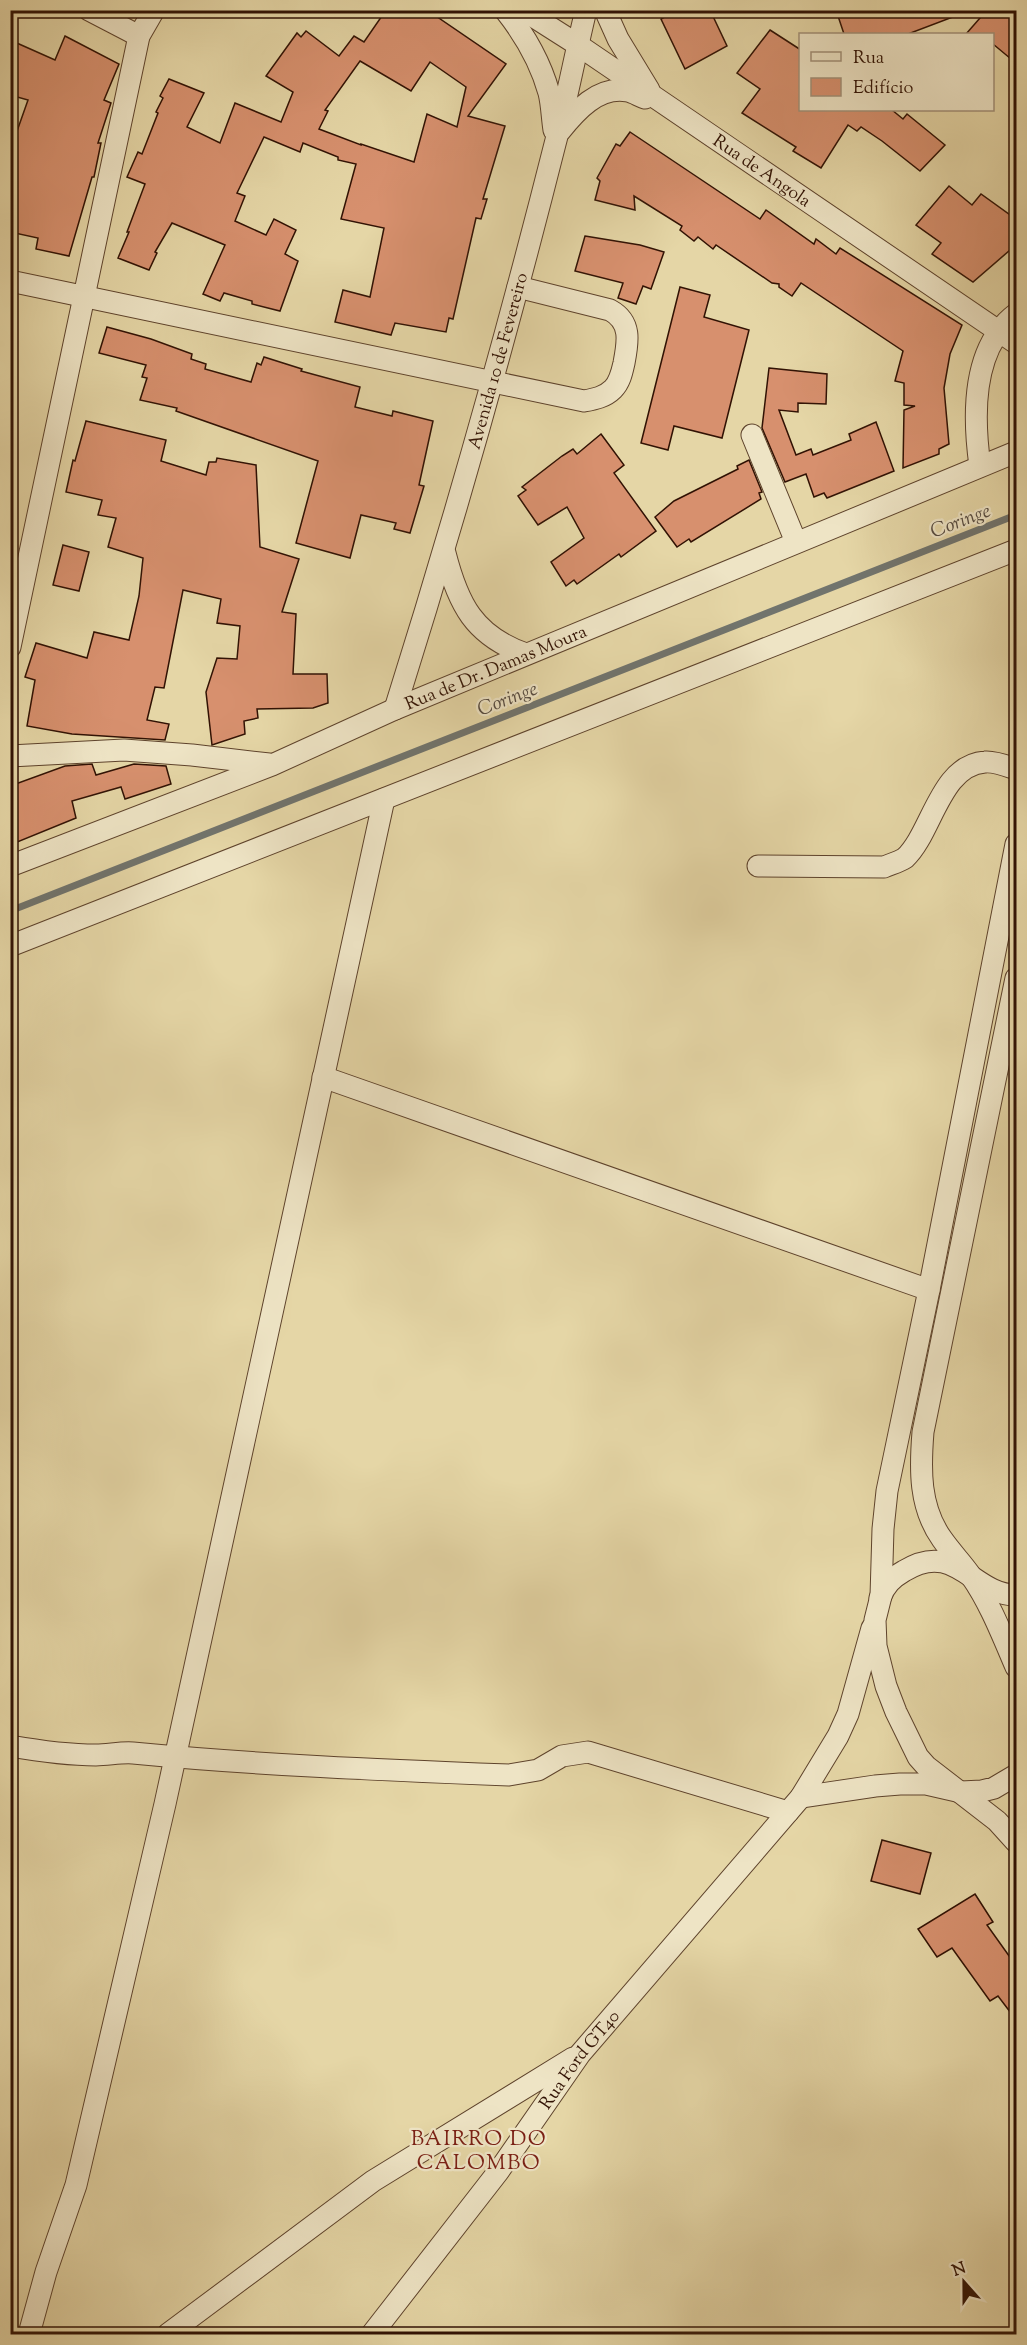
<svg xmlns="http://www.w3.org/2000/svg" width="1027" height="2345" viewBox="0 0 1027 2345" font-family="'Sorts Mill Goudy',serif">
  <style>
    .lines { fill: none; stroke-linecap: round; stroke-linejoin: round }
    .stream { stroke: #71746d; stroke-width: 7 }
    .building { fill: #d7906e; stroke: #311204; stroke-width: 1.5; fill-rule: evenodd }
    .minor-casing { stroke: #5e432c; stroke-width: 23 }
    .minor { stroke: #eee4c5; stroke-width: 21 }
    .labels { text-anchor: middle; stroke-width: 4.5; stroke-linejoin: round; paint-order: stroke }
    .street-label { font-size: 18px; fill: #311204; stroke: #eee4c5 }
    .water-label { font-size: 20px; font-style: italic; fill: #564b41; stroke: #eee4c5 }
    .quarter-label { font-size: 21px; letter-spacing: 1.5px; fill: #7a1f14; stroke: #eee4c5 }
  </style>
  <rect width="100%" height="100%" fill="#e5d6a6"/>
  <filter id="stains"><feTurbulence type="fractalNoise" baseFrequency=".00333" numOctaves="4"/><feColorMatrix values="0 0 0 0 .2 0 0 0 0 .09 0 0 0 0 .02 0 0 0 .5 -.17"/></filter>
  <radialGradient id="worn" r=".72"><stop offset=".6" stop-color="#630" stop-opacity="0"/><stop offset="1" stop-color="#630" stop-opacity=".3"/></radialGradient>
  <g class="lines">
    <path class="stream" d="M 10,911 L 1016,515"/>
  </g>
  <g class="building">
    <path d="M 386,10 L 427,10 L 506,64 L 468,116 L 505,126 L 483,199 L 487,199 L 481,219 L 476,218 L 453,319 L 449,318 L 446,332 L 395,323 L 391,335 L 335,322 L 343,290 L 370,297 L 384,228 L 341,219 L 356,164 L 338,160 L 338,157 L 303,143 L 300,152 L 264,137 L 237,193 L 245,196 L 235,221 L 266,235 L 274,219 L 296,230 L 285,254 L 298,261 L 280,311 L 252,304 L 252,301 L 224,293 L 220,301 L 203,294 L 225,245 L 172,223 L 155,252 L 157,253 L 149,270 L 118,258 L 129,232 L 127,232 L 145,184 L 127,177 L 138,152 L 142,154 L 158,113 L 156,112 L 163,98 L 160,96 L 169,79 L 204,93 L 187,127 L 220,143 L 235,103 L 281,122 L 293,92 L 266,76 L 297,33 L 301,37 L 306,31 L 339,56 L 354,36 L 364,42 ZM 360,61 L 411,91 L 430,62 L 466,87 L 457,127 L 427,114 L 414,162 L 361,144 L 361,145 L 319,129 L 328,111 L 325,110 Z"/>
    <path d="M 678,10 L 710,10 L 727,46 L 685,69 L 661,19 Z"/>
    <path d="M 836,10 L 966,10 L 966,12 L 908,34 L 844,34 Z"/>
    <path d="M 987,10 L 1017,10 L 1017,64 L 993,44 L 993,34 L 966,34 Z"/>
    <path d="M 770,30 L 801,50 L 801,110 L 892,110 L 903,119 L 907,114 L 945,145 L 920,171 L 882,141 L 861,127 L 857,131 L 848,125 L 821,168 L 793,151 L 796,147 L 742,113 L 760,89 L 737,73 Z"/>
    <path d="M 65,36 L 119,64 L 104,100 L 111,103 L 98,143 L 101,143 L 94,177 L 92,177 L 69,256 L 36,249 L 38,238 L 10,232 L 10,218 L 14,203 L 10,202 L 10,151 L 28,100 L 10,95 L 10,40 L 55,60 Z"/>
    <path d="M 630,132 L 760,219 L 766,210 L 814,244 L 816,239 L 836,254 L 840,248 L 962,325 L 950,354 L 944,388 L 949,444 L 939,449 L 939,454 L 903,468 L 904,410 L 915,406 L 904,405 L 904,383 L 895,381 L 903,351 L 801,283 L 792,296 L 779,287 L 779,284 L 772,283 L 716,245 L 713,249 L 698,237 L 694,241 L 680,230 L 682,226 L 634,196 L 635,210 L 595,200 L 600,181 L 597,178 L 616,144 L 620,146 Z"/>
    <path d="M 949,186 L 972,205 L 981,194 L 1017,220 L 1017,244 L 973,282 L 932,254 L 941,243 L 916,225 Z"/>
    <path d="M 585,236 L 640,245 L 664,252 L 651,289 L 643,286 L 636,304 L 618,298 L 623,283 L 575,271 Z"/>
    <path d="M 680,287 L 710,295 L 704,317 L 749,330 L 722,438 L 674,426 L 668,450 L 641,443 Z"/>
    <path d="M 107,327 L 151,339 L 192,354 L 191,359 L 206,364 L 205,369 L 251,382 L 257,363 L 261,365 L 264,357 L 302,369 L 301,371 L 360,387 L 355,407 L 392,416 L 393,411 L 433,421 L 419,485 L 424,486 L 410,533 L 394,529 L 396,523 L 361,515 L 350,558 L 296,543 L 318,461 L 176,411 L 177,408 L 140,400 L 147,378 L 142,377 L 146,365 L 99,353 Z"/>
    <path d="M 769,368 L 827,374 L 826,404 L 798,403 L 798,412 L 779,410 L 796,455 L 811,449 L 813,455 L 851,440 L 849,434 L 876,422 L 894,471 L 827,498 L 824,493 L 814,497 L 806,474 L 785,482 L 762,428 Z"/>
    <path d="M 86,421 L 166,440 L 161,461 L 206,475 L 209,462 L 216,462 L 217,458 L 256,465 L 260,547 L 299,559 L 282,612 L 296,614 L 293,674 L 327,674 L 328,703 L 313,708 L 257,709 L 258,718 L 244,721 L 245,734 L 212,745 L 206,692 L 217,658 L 237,659 L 240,626 L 217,623 L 221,599 L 183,590 L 164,688 L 155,687 L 147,720 L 169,724 L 165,740 L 72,734 L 27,726 L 35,680 L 25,677 L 36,643 L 87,658 L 94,632 L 129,640 L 139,596 L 143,558 L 108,547 L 116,518 L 98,515 L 102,500 L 66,492 L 73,460 L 75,461 Z"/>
    <path d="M 601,434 L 624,465 L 614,473 L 656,531 L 621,557 L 619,554 L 577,584 L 574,580 L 566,586 L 551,562 L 584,538 L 567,507 L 538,525 L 518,496 L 526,490 L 522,487 L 562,456 L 573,449 L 577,454 Z"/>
    <path d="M 749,460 L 762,492 L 759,493 L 761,499 L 691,542 L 689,539 L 677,547 L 655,517 L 674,501 L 738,469 L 737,466 Z"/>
    <path d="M 63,545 L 89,552 L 79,591 L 53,585 Z"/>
    <path d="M 92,764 L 96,775 L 134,764 L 166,766 L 171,784 L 125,799 L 121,787 L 72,801 L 76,818 L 10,845 L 10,786 L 65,766 Z"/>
    <path d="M 882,1840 L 931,1853 L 920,1894 L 871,1881 Z"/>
    <path d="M 975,1894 L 993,1922 L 987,1925 L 1017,1967 L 1017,2021 L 998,1996 L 990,2001 L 952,1948 L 937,1957 L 918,1929 Z"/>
  </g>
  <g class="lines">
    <defs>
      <g id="minor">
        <path d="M 89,10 L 139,36"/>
        <path d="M 505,10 C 524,34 541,64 549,93 C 552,105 552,118 554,130"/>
        <path id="s1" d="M 523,10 L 578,45 L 1016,343"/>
        <path d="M 605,10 L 618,39 L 649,90"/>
        <path d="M 560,131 C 576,111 598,86 627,91 C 633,92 639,96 645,98"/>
        <path d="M 10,281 L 584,401 C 595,399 605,397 613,389 C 620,382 622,372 624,363 C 628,342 632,322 610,310 L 518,287"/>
        <path d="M 752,435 L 796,542"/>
        <path d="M 980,466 C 973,416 971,348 1016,314"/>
        <path d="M 445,553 C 458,604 474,636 526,654"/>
        <path d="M 10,647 L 139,36 L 154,10"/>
        <path id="s2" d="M 395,709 C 454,522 507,334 555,144 C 567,99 575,55 586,10"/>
        <path d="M 10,756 L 124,750 L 192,755 L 269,764"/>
        <path d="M 1016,844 L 929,1290 L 887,1491 L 883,1529 L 881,1596 L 875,1620 L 876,1646 L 886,1686 L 896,1712 L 918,1757 L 926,1766 L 997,1821 L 1016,1842"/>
        <path id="s3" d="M 10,866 L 272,765 L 395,709 L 1016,452"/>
        <path d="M 758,866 L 884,867 C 891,864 899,862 905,858 C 932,833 940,765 985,762 C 994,761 1007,766 1016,769"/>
        <path d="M 10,946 L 1016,550"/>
        <path d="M 1016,978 L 923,1432 C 920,1469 919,1507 942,1539 C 951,1552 962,1563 971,1576 C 990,1603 1003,1637 1016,1667"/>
        <path d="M 323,1077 L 929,1290"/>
        <path d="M 880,1598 C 885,1585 892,1578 904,1571 C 956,1539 972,1595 1016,1595"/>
        <path d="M 10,1746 C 39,1751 67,1755 96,1755 C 108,1755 121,1752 133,1753 C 258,1765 383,1770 509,1775 L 538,1770 L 562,1756 L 588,1752 L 788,1812"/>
        <path d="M 801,1797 L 875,1786 L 900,1784 L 926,1784 L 961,1792 L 982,1791 L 994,1788 L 1016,1775"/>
        <path d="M 29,2334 L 46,2272 L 76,2185 L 165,1804 L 384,799"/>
        <path d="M 168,2334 L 373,2181 L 573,2058"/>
        <path id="s4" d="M 372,2334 L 498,2172 L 580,2054 L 801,1797 L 838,1736 L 848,1714 L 872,1628"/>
      </g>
    </defs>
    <use href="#minor" class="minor-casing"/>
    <use href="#minor" class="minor"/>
  </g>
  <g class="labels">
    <g class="street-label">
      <text dy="6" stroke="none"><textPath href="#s1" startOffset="288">Rua de Angola</textPath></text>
      <text dy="6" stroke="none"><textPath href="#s2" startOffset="363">Avenida 10 de Fevereiro</textPath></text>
      <text dy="6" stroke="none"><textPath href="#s3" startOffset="525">Rua de Dr. Damas Moura</textPath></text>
      <text dy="6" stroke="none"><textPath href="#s4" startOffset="344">Rua Ford GT40</textPath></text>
    </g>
    <g class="water-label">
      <text transform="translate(960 520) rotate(-21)" y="7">Coringe</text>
      <text transform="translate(507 698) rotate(-21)" y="7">Coringe</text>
    </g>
    <g class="quarter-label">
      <text x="479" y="2145">BAIRRO DO<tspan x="479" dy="24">CALOMBO</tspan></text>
    </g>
  </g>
  <rect width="1027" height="2345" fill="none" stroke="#e5d6a6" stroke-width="36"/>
  <rect x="12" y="12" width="1003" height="2321" fill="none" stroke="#311204" stroke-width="3"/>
  <rect x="18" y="18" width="991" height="2309" fill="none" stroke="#311204" stroke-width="1.5"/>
  <rect x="799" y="33" width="195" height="78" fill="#eee4c5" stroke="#a29078" stroke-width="1.5"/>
  <rect x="811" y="52" width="30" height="9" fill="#eee4c5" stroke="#a29078" stroke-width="1.5"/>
  <text x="853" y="63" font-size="18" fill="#311204">Rua</text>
  <rect x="811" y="78" width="30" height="18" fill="#d7906e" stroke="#a29078" stroke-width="1.5"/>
  <text x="853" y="93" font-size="18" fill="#311204">Edifício</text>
  <g transform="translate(964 2282) rotate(339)" stroke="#eee4c5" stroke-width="4.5" paint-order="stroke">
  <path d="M0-4.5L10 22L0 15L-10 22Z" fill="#311204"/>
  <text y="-9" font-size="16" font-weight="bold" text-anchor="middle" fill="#311204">N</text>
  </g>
  <rect width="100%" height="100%" filter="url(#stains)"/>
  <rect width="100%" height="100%" fill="url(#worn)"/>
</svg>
